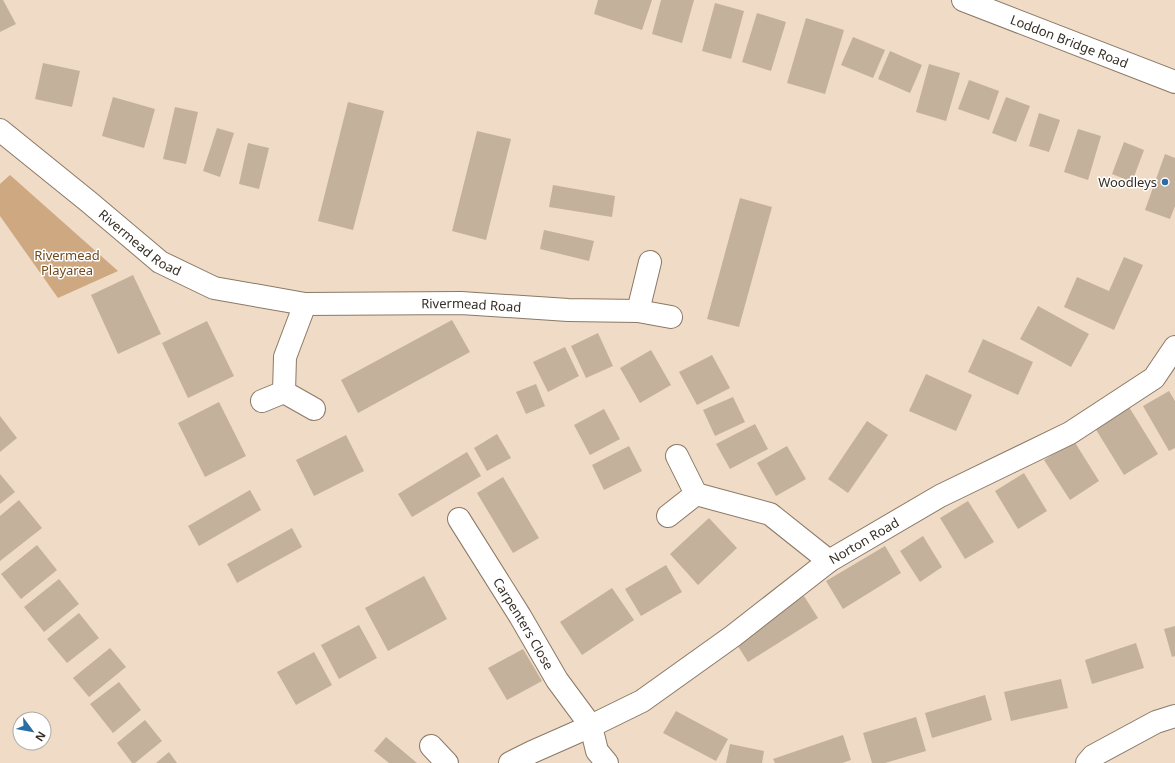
<svg xmlns="http://www.w3.org/2000/svg" width="1175" height="763" viewBox="0 0 1175 763" font-family="'Noto Sans',sans-serif">
  <style>
    .green { fill: #cda881 }
    .building { fill: #c4b19c }
    .lines { fill: none; stroke-linecap: round; stroke-linejoin: round }
    .minor-casing { stroke: #8b7966; stroke-width: 24 }
    .tertiary-casing { stroke: #8b7966; stroke-width: 24 }
    .minor { stroke: #fff; stroke-width: 22 }
    .tertiary { stroke: #fff; stroke-width: 22 }
    .poi-dot { fill: #286ea3; stroke: #fff; stroke-width: 1.5 }
    .labels { text-anchor: middle; stroke-width: 3; stroke-linejoin: round; paint-order: stroke }
    .street-label { font-size: 13px; fill: #362e26; stroke: #fff }
    .poi-label { font-size: 13px; fill: #362e26; stroke: #fff; text-anchor: end }
    .park-label { font-size: 13px; fill: #724a19; stroke: #fff }
  </style>
  <rect width="100%" height="100%" fill="#efdbc6"/>
  <path class="green" d="M 10,175 L 118,271 L 58,298 L 0,216 L 0,184 Z"/>
  <g class="building">
    <path d="M 0,0 L 3,0 L 16,24 L 0,32 Z"/>
    <path d="M 598,0 L 652,0 L 642,30 L 594,14 Z"/>
    <path d="M 661,0 L 694,0 L 682,43 L 652,34 Z"/>
    <path d="M 715,3 L 744,11 L 731,59 L 702,51 Z"/>
    <path d="M 757,13 L 786,22 L 771,71 L 742,62 Z"/>
    <path d="M 806,18 L 844,30 L 825,94 L 787,83 Z"/>
    <path d="M 853,37 L 885,50 L 873,78 L 841,65 Z"/>
    <path d="M 890,51 L 922,65 L 910,93 L 878,79 Z"/>
    <path d="M 43,63 L 80,71 L 72,107 L 35,99 Z"/>
    <path d="M 929,64 L 960,73 L 946,121 L 916,112 Z"/>
    <path d="M 969,80 L 999,91 L 989,120 L 958,109 Z"/>
    <path d="M 113,97 L 155,109 L 144,148 L 102,136 Z"/>
    <path d="M 1006,97 L 1030,106 L 1016,142 L 992,133 Z"/>
    <path d="M 348,102 L 384,111 L 353,230 L 318,221 Z"/>
    <path d="M 175,107 L 198,112 L 186,164 L 163,159 Z"/>
    <path d="M 1039,113 L 1060,120 L 1049,152 L 1029,146 Z"/>
    <path d="M 217,128 L 234,133 L 220,177 L 203,171 Z"/>
    <path d="M 1078,129 L 1101,136 L 1088,180 L 1064,172 Z"/>
    <path d="M 477,131 L 511,139 L 486,240 L 452,231 Z"/>
    <path d="M 1124,142 L 1144,150 L 1132,182 L 1112,174 Z"/>
    <path d="M 248,143 L 269,148 L 259,189 L 239,184 Z"/>
    <path d="M 1165,154 L 1175,158 L 1175,206 L 1170,219 L 1145,210 Z"/>
    <path d="M 553,185 L 615,196 L 612,217 L 549,207 Z"/>
    <path d="M 740,198 L 772,207 L 739,327 L 707,319 Z"/>
    <path d="M 544,230 L 594,241 L 589,261 L 540,249 Z"/>
    <path d="M 1124,257 L 1143,265 L 1114,330 L 1064,307 L 1077,277 L 1109,291 Z"/>
    <path d="M 133,275 L 161,334 L 118,354 L 91,295 Z"/>
    <path d="M 1038,306 L 1089,334 L 1071,367 L 1020,339 Z"/>
    <path d="M 452,320 L 470,352 L 358,413 L 341,380 Z"/>
    <path d="M 207,321 L 234,376 L 188,398 L 162,343 Z"/>
    <path d="M 598,333 L 613,366 L 586,378 L 571,346 Z"/>
    <path d="M 983,339 L 1033,362 L 1018,395 L 968,372 Z"/>
    <path d="M 565,347 L 579,376 L 548,392 L 533,362 Z"/>
    <path d="M 651,350 L 671,385 L 640,403 L 620,368 Z"/>
    <path d="M 712,355 L 730,388 L 697,405 L 679,372 Z"/>
    <path d="M 926,374 L 972,395 L 956,431 L 909,411 Z"/>
    <path d="M 536,384 L 545,406 L 526,414 L 516,392 Z"/>
    <path d="M 1169,391 L 1175,401 L 1175,448 L 1169,451 L 1143,406 Z"/>
    <path d="M 733,397 L 745,422 L 715,436 L 703,410 Z"/>
    <path d="M 219,402 L 246,456 L 205,477 L 178,423 Z"/>
    <path d="M 1129,407 L 1158,454 L 1124,475 L 1095,428 Z"/>
    <path d="M 604,409 L 620,439 L 590,455 L 574,425 Z"/>
    <path d="M 0,416 L 17,438 L 0,452 Z"/>
    <path d="M 867,421 L 888,435 L 848,493 L 828,479 Z"/>
    <path d="M 755,424 L 768,449 L 730,469 L 716,444 Z"/>
    <path d="M 497,434 L 511,458 L 487,471 L 474,448 Z"/>
    <path d="M 346,435 L 364,471 L 314,496 L 296,460 Z"/>
    <path d="M 1074,441 L 1099,481 L 1070,500 L 1044,460 Z"/>
    <path d="M 629,446 L 642,471 L 604,490 L 592,465 Z"/>
    <path d="M 787,446 L 806,479 L 776,496 L 757,463 Z"/>
    <path d="M 467,452 L 481,476 L 412,517 L 398,494 Z"/>
    <path d="M 1024,473 L 1047,511 L 1018,529 L 995,491 Z"/>
    <path d="M 0,474 L 15,492 L 0,504 Z"/>
    <path d="M 503,477 L 539,538 L 513,553 L 477,493 Z"/>
    <path d="M 250,490 L 261,510 L 199,546 L 188,526 Z"/>
    <path d="M 19,500 L 42,528 L 0,561 L 0,516 Z"/>
    <path d="M 968,501 L 994,542 L 965,559 L 940,518 Z"/>
    <path d="M 709,518 L 737,548 L 698,585 L 670,554 Z"/>
    <path d="M 292,528 L 302,547 L 237,583 L 227,564 Z"/>
    <path d="M 923,536 L 942,567 L 920,582 L 900,551 Z"/>
    <path d="M 37,545 L 57,570 L 21,599 L 1,574 Z"/>
    <path d="M 885,546 L 901,573 L 843,609 L 826,581 Z"/>
    <path d="M 666,565 L 682,592 L 641,616 L 625,589 Z"/>
    <path d="M 424,576 L 447,619 L 388,651 L 365,608 Z"/>
    <path d="M 59,579 L 79,604 L 44,632 L 24,607 Z"/>
    <path d="M 612,588 L 634,620 L 582,655 L 560,622 Z"/>
    <path d="M 804,596 L 818,618 L 748,662 L 734,640 Z"/>
    <path d="M 79,613 L 99,638 L 67,663 L 47,639 Z"/>
    <path d="M 359,625 L 377,658 L 339,679 L 321,645 Z"/>
    <path d="M 1175,626 L 1175,656 L 1172,657 L 1164,629 Z"/>
    <path d="M 1136,643 L 1144,668 L 1092,684 L 1085,660 Z"/>
    <path d="M 110,648 L 126,667 L 89,697 L 73,678 Z"/>
    <path d="M 523,649 L 542,681 L 507,700 L 488,668 Z"/>
    <path d="M 314,652 L 332,685 L 296,705 L 277,672 Z"/>
    <path d="M 1061,679 L 1068,708 L 1011,721 L 1004,692 Z"/>
    <path d="M 119,682 L 141,710 L 113,733 L 90,704 Z"/>
    <path d="M 985,695 L 992,720 L 932,738 L 925,713 Z"/>
    <path d="M 676,711 L 728,739 L 716,761 L 663,733 Z"/>
    <path d="M 916,717 L 926,751 L 885,763 L 872,763 L 863,733 Z"/>
    <path d="M 145,720 L 162,741 L 135,763 L 132,763 L 117,743 Z"/>
    <path d="M 843,735 L 851,760 L 842,763 L 775,763 L 773,759 Z"/>
    <path d="M 386,737 L 417,763 L 389,763 L 374,751 Z"/>
    <path d="M 730,744 L 764,751 L 762,763 L 726,763 Z"/>
    <path d="M 169,752 L 177,763 L 156,763 Z"/>
  </g>
  <g class="lines">
    <defs>
      <g id="minor">
        <path id="s1" d="M 0,130 L 89,202 L 160,262 L 214,288 L 305,304 L 461,303 L 568,310 L 638,311 L 671,317"/>
        <path d="M 638,311 L 650,262"/>
        <path d="M 284,392 L 314,409"/>
        <path d="M 262,401 L 284,392 L 285,357 L 305,304"/>
        <path d="M 677,456 L 696,494 L 770,514 L 829,561"/>
        <path d="M 668,516 L 696,494"/>
        <path id="s2" d="M 459,519 L 520,616 L 557,680 L 591,726 L 532,752 L 510,763"/>
        <path d="M 431,746 L 447,763"/>
        <path id="s3" d="M 607,763 L 597,751 L 591,726 L 642,701 L 733,636 L 829,561 L 940,496 L 1070,433 L 1154,378 L 1175,347"/>
        <path d="M 1087,763 L 1093,756 L 1156,722 L 1175,716"/>
      </g>
      <g id="tertiary">
        <path id="s4" d="M 963,0 L 1175,82"/>
      </g>
    </defs>
    <use href="#minor" class="minor-casing"/>
    <use href="#tertiary" class="tertiary-casing"/>
    <use href="#minor" class="minor"/>
    <use href="#tertiary" class="tertiary"/>
  </g>
  <circle class="poi-dot" cx="1165" cy="182" r="4"/>
  <g class="labels">
    <g class="street-label">
      <text dy="5" stroke="none"><textPath href="#s4" startOffset="114">Loddon Bridge Road</textPath></text>
      <text dy="5" stroke="none"><textPath href="#s1" startOffset="180">Rivermead Road</textPath></text>
      <text dy="5" stroke="none"><textPath href="#s1" startOffset="526">Rivermead Road</textPath></text>
      <text dy="5" stroke="none"><textPath href="#s3" startOffset="372">Norton Road</textPath></text>
      <text dy="5" stroke="none"><textPath href="#s2" startOffset="123">Carpenters Close</textPath></text>
    </g>
    <g class="poi-label">
      <text x="1157" y="187">Woodleys</text>
    </g>
    <g class="park-label">
      <text x="67" y="260">Rivermead<tspan x="67" dy="15">Playarea</tspan></text>
    </g>
  </g>
  <g transform="translate(32 731) rotate(122)"><circle r="19" fill="#ffffff" stroke="#afaba8"/>
  <path d="M0-3L7 15L0 10L-7 15Z" fill="#286ea3"/>
  <text y="-6" font-size="11" font-weight="bold" text-anchor="middle" fill="#362e26">N</text>
  </g>
</svg>
